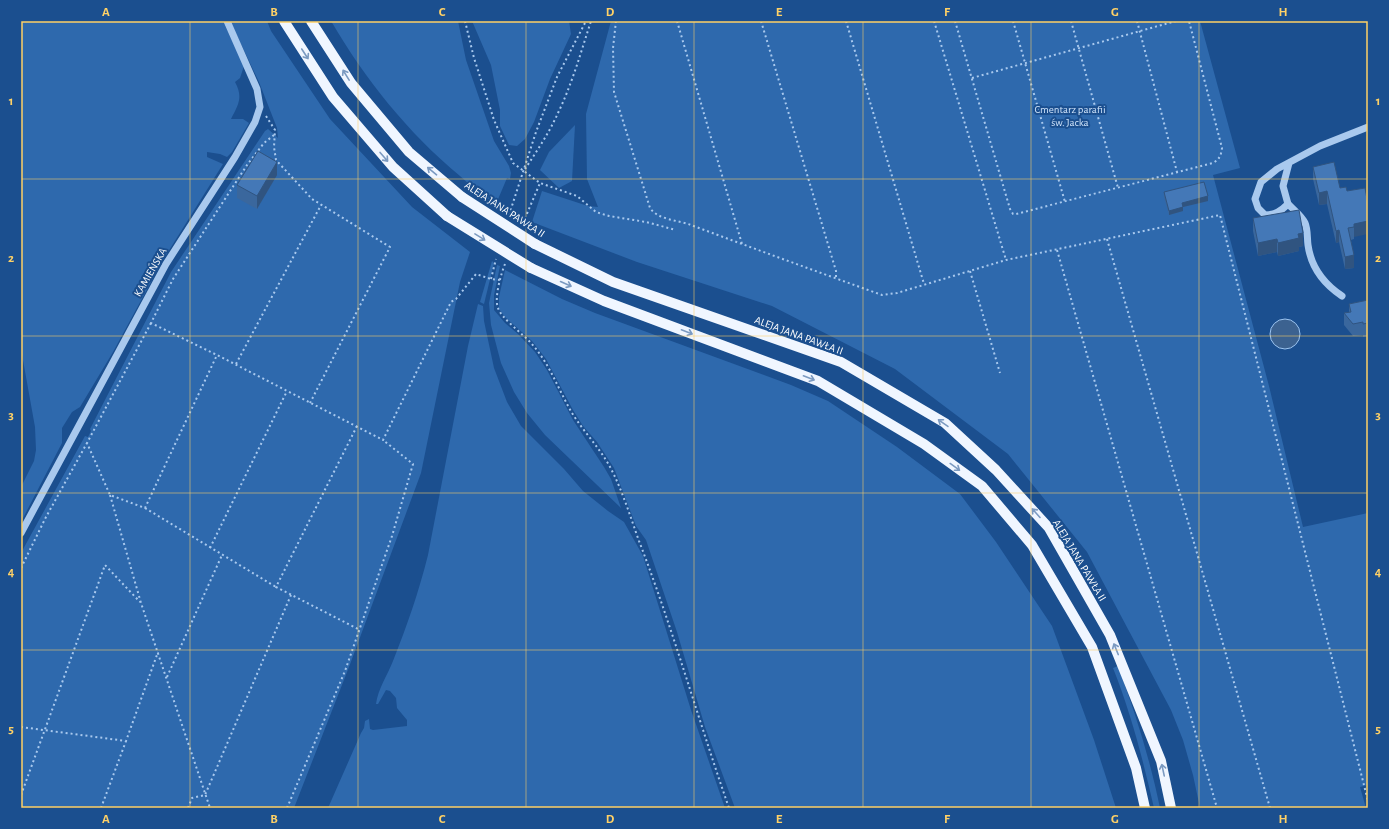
<svg xmlns="http://www.w3.org/2000/svg" width="1389" height="829" viewBox="0 0 1389 829" font-family="'Alegreya Sans',sans-serif">
  <style>
    .green { fill: #2e69ad }
    .water { fill: #3c6290; stroke: #9cc4f0 }
    .lines { fill: none; stroke-linecap: round; stroke-linejoin: round }
    .path { stroke: #a9c9ee; stroke-width: 2; stroke-dasharray: 2 3; stroke-linecap: butt }
    .minor { stroke: #a9c9ee; stroke-width: 7 }
    .major { stroke: #f0f6ff; stroke-width: 10 }
    .major-bridge { stroke: #f0f6ff; stroke-width: 10 }
    .wall { fill: #3a679d }
    .shaded-wall { fill: #305480 }
    .building { fill: #4478b7; stroke: #305480 }
    .oneway { stroke: #7b9ac1 }
    .grid { fill: none; stroke: #ffd166; stroke-width: 1; stroke-opacity: 0.55 }
    .labels { text-anchor: middle; stroke-width: 4; stroke-linejoin: round; paint-order: stroke }
    .park-label { font-size: 11px; fill: #cfe3fa; stroke: #1b4f8f }
    .street-label { font-size: 11px; fill: #fff; stroke: #1b4f8f }
    .neatline { fill: none; stroke: #ffd166; stroke-width: 1.5 }
    .grid-label { font-size: 13px; text-anchor: middle; font-weight: bold; fill: #ffd166 }
  </style>
  <rect width="100%" height="100%" fill="#1b4f8f"/>
  <g class="green">
    <path d="M 21,21 L 223,21 L 244,66 L 240,78 L 235,82 C 243,97 239,104 231,119 L 243,119 L 249,123 L 232,152 L 227,157 L 220,154 L 207,152 L 207,157 L 223,164 L 163,260 L 113,352 L 80,407 L 72,412 L 62,428 L 62,443 L 21,522 L 21,487 L 34,461 L 36,450 L 35,427 L 21,349 Z"/>
    <path d="M 230,21 L 267,21 L 271,31 L 330,119 L 412,207 L 470,252 L 460,282 L 421,473 L 349,667 L 294,808 L 21,808 L 21,553 L 85,436 L 88,437 L 91,431 L 90,429 L 171,272 L 265,131 L 268,129 L 278,138 L 277,128 L 259,82 Z"/>
    <path d="M 331,21 L 458,21 L 466,60 L 494,141 L 509,166 L 511,173 L 510,179 L 507,178 L 496,204 C 483,196 471,186 460,176 C 408,133 365,79 331,21 Z"/>
    <path d="M 472,21 L 569,21 L 571,34 L 550,79 L 534,122 L 525,139 L 517,146 L 509,145 L 500,126 L 500,110 L 491,65 Z"/>
    <path d="M 611,21 L 1200,21 L 1240,168 L 1213,175 L 1269,386 L 1303,527 L 1368,513 L 1368,785 L 1360,787 L 1366,808 L 1200,808 L 1193,775 L 1183,740 L 1171,710 L 1087,552 L 1008,454 L 895,369 L 772,306 L 637,262 L 532,222 L 542,191 L 588,206 L 598,207 L 587,179 L 586,114 Z"/>
    <path d="M 575,125 L 572,181 L 559,188 L 540,170 L 549,152 Z"/>
    <path d="M 492,261 L 494,263 L 484,304 L 480,302 Z"/>
    <path d="M 497,265 L 500,266 L 494,295 L 494,310 L 505,323 L 518,334 L 535,352 L 547,370 L 573,420 L 604,467 L 611,479 L 621,508 L 545,435 L 527,413 L 514,392 L 501,363 L 491,325 L 489,303 Z"/>
    <path d="M 505,270 L 562,299 L 595,313 L 791,385 L 828,401 L 897,447 L 960,494 L 996,542 L 1052,626 L 1094,740 L 1116,808 L 735,808 L 705,727 L 677,632 L 646,540 L 636,526 L 614,468 L 597,442 L 583,426 L 573,410 L 546,359 L 532,341 L 505,317 L 499,309 L 499,297 Z"/>
    <path d="M 478,304 L 483,306 L 484,321 L 494,368 L 507,402 L 521,426 L 564,469 L 583,491 L 608,511 L 624,522 L 643,556 L 691,710 L 725,808 L 328,808 L 361,733 L 364,728 L 365,721 L 369,719 L 370,729 L 373,730 L 407,726 L 407,720 L 397,708 L 396,698 L 390,691 L 386,690 L 378,704 L 376,704 C 378,689 387,676 393,661 C 407,626 419,591 428,555 L 468,346 Z"/>
    <path d="M 1118,666 C 1135,712 1150,759 1160,808 L 1154,808 C 1143,760 1131,713 1113,668 Z"/>
  </g>
  <circle class="water" cx="1285" cy="334" r="15"/>
  <g class="lines">
    <g class="path">
      <path d="M 465,21 L 474,58 L 494,120 L 513,163 L 540,183 L 577,196 L 596,212 L 609,216 L 646,222 L 676,230"/>
      <path d="M 616,21 L 613,48 L 614,92 L 650,208 C 658,220 678,220 691,225 C 755,249 818,272 882,295 L 897,293 L 1006,260 L 1220,215 L 1368,801"/>
      <path d="M 677,21 L 742,244"/>
      <path d="M 761,21 L 836,271 L 836,279"/>
      <path d="M 846,21 L 924,284"/>
      <path d="M 934,21 L 1006,260"/>
      <path d="M 955,21 L 1010,209 L 1013,214 L 1016,214 L 1213,163 C 1220,159 1221,155 1222,148 L 1189,21"/>
      <path d="M 1013,21 L 1065,202"/>
      <path d="M 1071,21 L 1118,188"/>
      <path d="M 1137,21 L 1177,172"/>
      <path d="M 972,78 L 1176,21"/>
      <path d="M 266,116 L 275,130 L 274,147 L 276,160 L 312,199 L 390,247 L 310,403"/>
      <path d="M 274,135 L 264,143 L 247,165 L 173,279 L 151,323 L 217,355 L 383,440 L 451,302 L 456,299 L 476,274 L 491,279 L 500,280"/>
      <path d="M 525,169 C 537,151 549,133 558,113 C 572,84 581,52 591,21"/>
      <path d="M 509,215 L 536,132 L 557,77 L 586,21"/>
      <path d="M 523,223 L 540,183"/>
      <path d="M 1107,239 L 1270,808"/>
      <path d="M 1057,250 L 1217,808"/>
      <path d="M 505,264 C 501,274 494,298 498,308 C 501,318 523,334 531,343 C 550,364 558,389 572,413 C 582,429 594,442 604,457 C 619,479 630,516 639,541 C 673,629 698,719 729,808"/>
      <path d="M 970,271 L 1000,373"/>
      <path d="M 491,279 L 496,259"/>
      <path d="M 151,323 L 87,443 L 110,495 L 145,508 L 217,355"/>
      <path d="M 236,364 L 321,205"/>
      <path d="M 357,426 L 276,587 L 360,630"/>
      <path d="M 110,495 L 141,603 L 210,808"/>
      <path d="M 145,508 L 276,587"/>
      <path d="M 210,548 L 287,391"/>
      <path d="M 21,568 L 46,517 L 87,443"/>
      <path d="M 167,677 L 222,555"/>
      <path d="M 21,727 L 126,741 L 158,652"/>
      <path d="M 21,795 L 105,565 L 140,602"/>
      <path d="M 101,808 L 126,741"/>
      <path d="M 188,808 L 192,798 L 205,795 L 291,595"/>
      <path d="M 287,808 L 345,671 L 392,536 L 413,464 L 383,440"/>
    </g>
    <g class="minor">
      <path d="M 1289,163 L 1283,186 L 1288,204 C 1281,211 1275,215 1265,215 L 1258,208 L 1255,199 L 1261,182 L 1277,169 L 1320,146 L 1368,127"/>
      <path d="M 1288,204 C 1294,210 1302,216 1305,223 C 1308,230 1307,238 1308,245 C 1311,267 1324,284 1342,296"/>
      <path d="M 21,533 L 166,264 L 235,157 L 255,122 L 260,107 L 257,89 L 227,21"/>
    </g>
    <g class="major">
      <path d="M 284,21 L 333,97 L 393,167 L 447,216"/>
      <path d="M 311,21 L 351,83 L 409,152 L 462,197"/>
      <path d="M 535,244 L 613,282 L 841,362 L 945,423 L 996,470 L 1049,528 L 1110,635 L 1161,761 L 1171,808"/>
      <path d="M 531,268 L 604,301 L 818,381 L 924,444 L 982,486 L 1032,545 L 1092,647 L 1136,768 L 1145,808"/>
    </g>
    <g class="major-bridge">
      <path d="M 462,197 L 535,244"/>
      <path d="M 447,216 L 531,268"/>
    </g>
  </g>
  <g class="wall">
    <path d="M 1313,167 L 1340,188 L 1347,191 L 1365,188 L 1354,237 L 1354,239 L 1351,240 L 1354,268 L 1345,269 L 1339,242 L 1336,243 L 1327,204 L 1319,205 L 1313,179 Z"/>
    <path d="M 277,175 L 257,209 L 237,198 L 237,185 Z"/>
    <path d="M 1164,192 L 1208,201 L 1183,207 L 1183,211 L 1169,215 L 1164,197 Z"/>
    <path d="M 1253,218 L 1303,246 L 1299,247 L 1299,251 L 1278,256 L 1277,252 L 1258,256 L 1253,231 Z"/>
    <path d="M 1368,300 L 1368,336 L 1363,337 L 1363,335 L 1353,336 L 1344,325 L 1344,313 L 1349,312 L 1349,304 Z"/>
  </g>
  <g class="shaded-wall">
    <path d="M 277,162 L 277,175 L 257,209 L 257,196 Z"/>
    <path d="M 1327,191 L 1327,204 L 1319,205 L 1319,193 Z"/>
    <path d="M 1208,196 L 1208,201 L 1183,207 L 1183,211 L 1169,215 L 1169,211 L 1182,203 Z"/>
    <path d="M 1368,221 L 1368,234 L 1354,237 L 1354,224 Z"/>
    <path d="M 1339,230 L 1339,242 L 1336,243 L 1336,231 Z"/>
    <path d="M 1303,233 L 1303,246 L 1299,247 L 1299,251 L 1278,256 L 1278,243 L 1298,234 Z"/>
    <path d="M 1277,239 L 1277,252 L 1258,256 L 1258,243 Z"/>
    <path d="M 1354,255 L 1354,268 L 1345,269 L 1345,257 Z"/>
  </g>
  <g class="building">
    <path d="M 258,151 L 277,162 L 257,196 L 237,185 Z"/>
    <path d="M 1334,162 L 1340,188 L 1346,187 L 1347,191 L 1365,188 L 1368,205 L 1368,221 L 1354,224 L 1354,227 L 1348,228 L 1354,255 L 1345,257 L 1339,230 L 1336,231 L 1327,191 L 1319,193 L 1313,167 Z"/>
    <path d="M 1204,182 L 1208,196 L 1182,203 L 1183,207 L 1169,211 L 1164,192 Z"/>
    <path d="M 1299,210 L 1303,233 L 1298,234 L 1299,238 L 1278,243 L 1277,239 L 1258,243 L 1253,218 Z"/>
    <path d="M 1368,300 L 1368,323 L 1363,324 L 1363,322 L 1353,324 L 1344,313 L 1351,312 L 1349,304 Z"/>
  </g>
  <defs><path id="oneway-shaft" d="M-6 0H5M1.5-3L5.5 0L1.5 3" fill="none" stroke-width="1.6" stroke-linecap="round" stroke-linejoin="round"/></defs>
  <g class="oneway">
    <use href="#oneway-shaft" transform="translate(305 54) rotate(57)"/>
    <use href="#oneway-shaft" transform="translate(346 75) rotate(-122)"/>
    <use href="#oneway-shaft" transform="translate(384 157) rotate(49)"/>
    <use href="#oneway-shaft" transform="translate(432 171) rotate(-140)"/>
    <use href="#oneway-shaft" transform="translate(480 237) rotate(32)"/>
    <use href="#oneway-shaft" transform="translate(566 284) rotate(24)"/>
    <use href="#oneway-shaft" transform="translate(687 332) rotate(21)"/>
    <use href="#oneway-shaft" transform="translate(809 378) rotate(21)"/>
    <use href="#oneway-shaft" transform="translate(943 423) rotate(-145)"/>
    <use href="#oneway-shaft" transform="translate(955 467) rotate(36)"/>
    <use href="#oneway-shaft" transform="translate(1036 513) rotate(-132)"/>
    <use href="#oneway-shaft" transform="translate(1116 649) rotate(-112)"/>
    <use href="#oneway-shaft" transform="translate(1163 770) rotate(-102)"/>
  </g>
  <path class="grid" d="M 190,21 L 190,808M 358,21 L 358,808M 526,21 L 526,808M 694,21 L 694,808M 863,21 L 863,808M 1031,21 L 1031,808M 1199,21 L 1199,808M 21,179 L 1368,179M 21,336 L 1368,336M 21,493 L 1368,493M 21,650 L 1368,650"/>
  <g class="labels">
    <g class="park-label">
      <text x="1070" y="113">Cmentarz parafii<tspan x="1070" dy="13">św. Jacka</tspan></text>
    </g>
    <g class="street-label">
      <text transform="translate(505 209) rotate(33)" y="4">ALEJA JANA PAWŁA II</text>
      <text transform="translate(150 272) rotate(-60)" y="4">KAMIEŃSKA</text>
      <text transform="translate(799 335) rotate(20)" y="4">ALEJA JANA PAWŁA II</text>
      <text transform="translate(1080 560) rotate(59)" y="4">ALEJA JANA PAWŁA II</text>
    </g>
  </g>
  <rect width="1389" height="829" fill="none" stroke="#1b4f8f" stroke-width="44"/>
  <rect x="22" y="22" width="1345" height="785" class="neatline"/>
  <g class="grid-label">
    <text x="106" y="16">A</text>
    <text x="274" y="16">B</text>
    <text x="442" y="16">C</text>
    <text x="610" y="16">D</text>
    <text x="779" y="16">E</text>
    <text x="947" y="16">F</text>
    <text x="1115" y="16">G</text>
    <text x="1283" y="16">H</text>
    <text x="11" y="105">1</text>
    <text x="1378" y="105">1</text>
    <text x="11" y="262">2</text>
    <text x="1378" y="262">2</text>
    <text x="11" y="419">3</text>
    <text x="1378" y="419">3</text>
    <text x="11" y="576">4</text>
    <text x="1378" y="576">4</text>
    <text x="11" y="733">5</text>
    <text x="1378" y="733">5</text>
    <text x="106" y="823">A</text>
    <text x="274" y="823">B</text>
    <text x="442" y="823">C</text>
    <text x="610" y="823">D</text>
    <text x="779" y="823">E</text>
    <text x="947" y="823">F</text>
    <text x="1115" y="823">G</text>
    <text x="1283" y="823">H</text>
  </g>
</svg>
